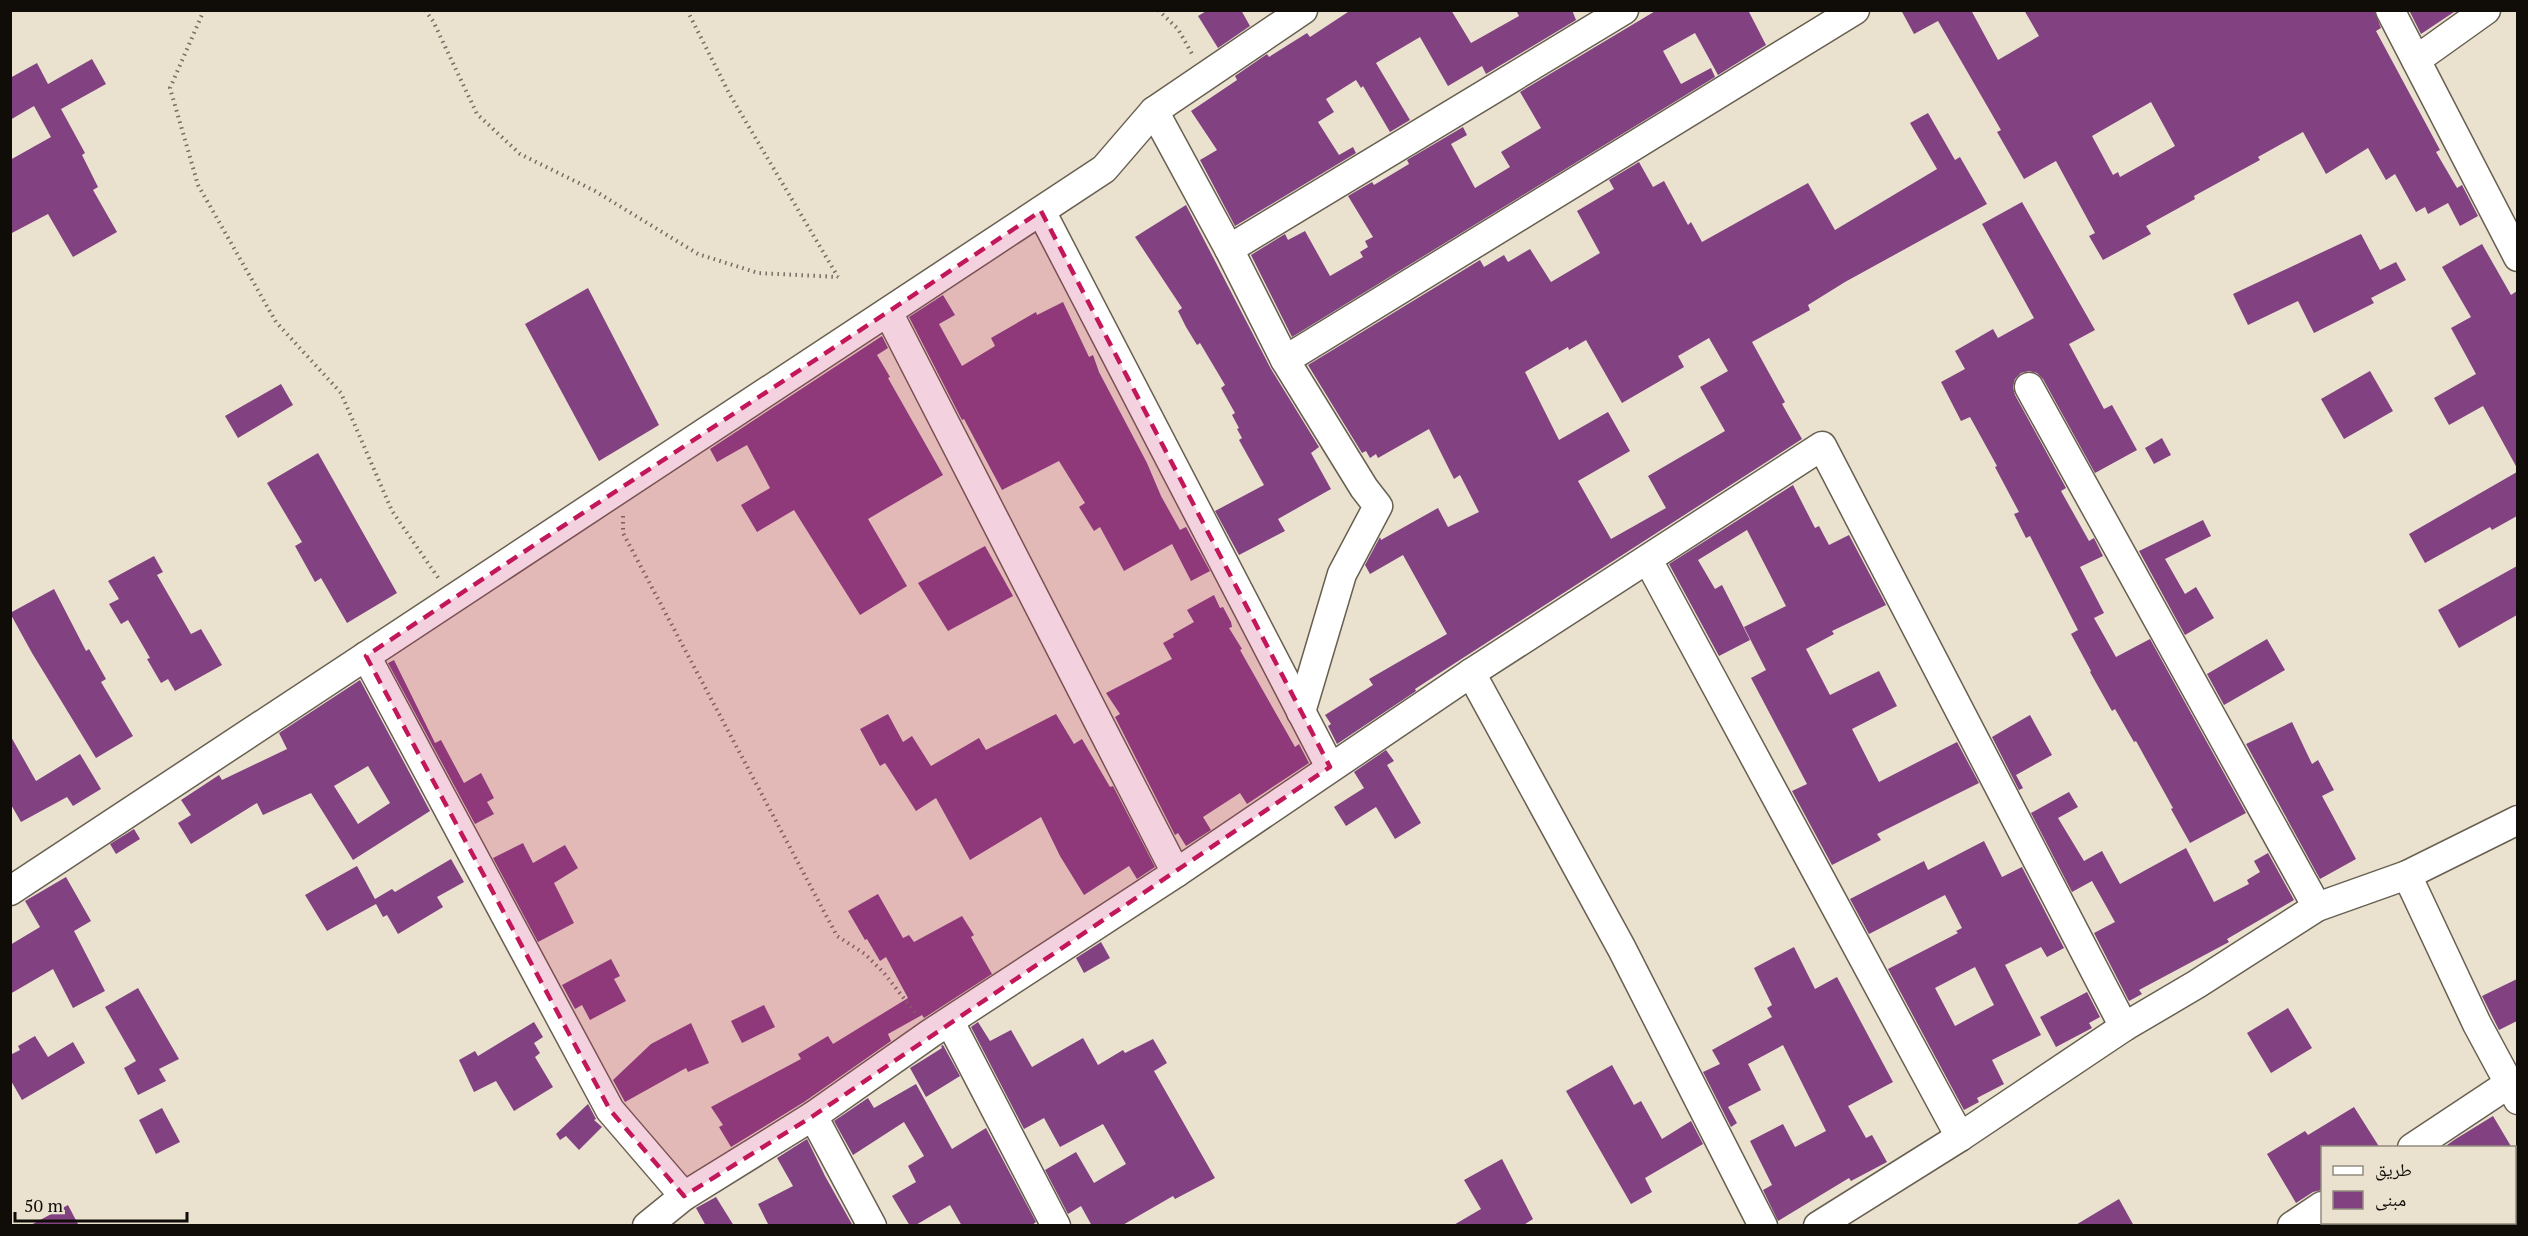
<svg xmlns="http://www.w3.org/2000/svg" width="2528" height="1236" viewBox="0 0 2528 1236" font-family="'PT Serif','Noto Naskh Arabic',serif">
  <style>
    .building { fill: #824282; fill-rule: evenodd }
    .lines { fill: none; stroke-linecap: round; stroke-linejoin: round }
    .minor-casing { stroke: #675f50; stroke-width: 31 }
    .path { stroke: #746e63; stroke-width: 4; stroke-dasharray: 1.5 4.5; stroke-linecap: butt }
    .minor { stroke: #fff; stroke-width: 28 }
    .marked { fill: #c2185b; fill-opacity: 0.2; stroke: #c2185b; stroke-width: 4.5; stroke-dasharray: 12 8; stroke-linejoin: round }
  </style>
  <rect width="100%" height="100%" fill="#eae1cf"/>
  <g class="building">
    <path d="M 1208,10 L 1241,10 L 1250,26 L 1218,48 L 1198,16 Z"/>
    <path d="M 1351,10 L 1451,10 L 1471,43 L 1519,16 L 1516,10 L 1572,10 L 1576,20 L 1486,74 L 1482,66 L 1448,86 L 1420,37 L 1376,63 L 1410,120 L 1390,132 L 1363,86 L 1361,88 L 1356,80 L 1326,99 L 1334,112 L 1318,122 L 1339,155 L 1353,147 L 1356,153 L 1235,226 L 1200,160 L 1217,150 L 1191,111 L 1237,80 L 1235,76 L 1267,54 L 1269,57 L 1307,33 L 1310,37 Z"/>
    <path d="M 1657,10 L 1748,10 L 1766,45 L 1718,75 L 1695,33 L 1663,51 L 1681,84 L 1711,68 L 1715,77 L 1292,337 L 1251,255 L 1285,234 L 1288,240 L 1305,231 L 1330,276 L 1363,257 L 1360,252 L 1368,247 L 1365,241 L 1373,237 L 1348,196 L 1372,182 L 1374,185 L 1409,164 L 1407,160 L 1463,127 L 1467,135 L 1451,144 L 1475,188 L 1510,167 L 1501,152 L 1541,128 L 1520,92 Z"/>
    <path d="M 1901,10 L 1971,10 L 1998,60 L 2039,36 L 2024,10 L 2374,10 L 2381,28 L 2376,31 L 2440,150 L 2436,152 L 2457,188 L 2462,185 L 2478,216 L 2460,226 L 2448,203 L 2428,214 L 2425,207 L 2416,212 L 2395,174 L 2386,180 L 2368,148 L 2326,174 L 2303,132 L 2258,157 L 2260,160 L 2194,196 L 2195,199 L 2146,226 L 2151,234 L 2103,260 L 2089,236 L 2095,233 L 2056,161 L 2024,179 L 1997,132 L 2001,130 L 1938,21 L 1914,34 ZM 2151,102 L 2175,146 L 2120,177 L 2118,172 L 2113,175 L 2092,136 Z"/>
    <path d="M 2409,10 L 2457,10 L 2421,34 Z"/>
    <path d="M 92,59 L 106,84 L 61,109 L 85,153 L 82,155 L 98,187 L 93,190 L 117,232 L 73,257 L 48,214 L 10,234 L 10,160 L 51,137 L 34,106 L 10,120 L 10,78 L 37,63 L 48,84 Z"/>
    <path d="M 1928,113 L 1955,160 L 1960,157 L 1987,204 L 1845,282 L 1808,305 L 1810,310 L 1752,342 L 1785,402 L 1782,404 L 1802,439 L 1415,689 L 1416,691 L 1337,744 L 1328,726 L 1331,724 L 1325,715 L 1373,685 L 1369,679 L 1447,634 L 1403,555 L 1370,574 L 1365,565 L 1380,537 L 1381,540 L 1438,508 L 1448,527 L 1479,512 L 1460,475 L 1454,479 L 1429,429 L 1378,458 L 1376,454 L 1370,458 L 1366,451 L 1362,453 L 1308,365 L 1480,260 L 1484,267 L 1504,255 L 1508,262 L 1530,249 L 1551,282 L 1600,253 L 1577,211 L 1614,189 L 1609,180 L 1639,162 L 1653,187 L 1664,181 L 1688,225 L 1691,222 L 1702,242 L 1808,183 L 1835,230 L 1937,169 L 1910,123 ZM 1709,338 L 1728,371 L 1700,387 L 1725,431 L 1648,476 L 1666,508 L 1611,539 L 1578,481 L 1630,451 L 1608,412 L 1559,440 L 1525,372 L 1568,347 L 1569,350 L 1586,340 L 1622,403 L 1684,367 L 1678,356 Z"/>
    <path d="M 2022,202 L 2095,330 L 2069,344 L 2104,409 L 2112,405 L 2137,450 L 2095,473 L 2043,379 L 2037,373 L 2029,371 L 2021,373 L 2015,379 L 2013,387 L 2015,395 L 2066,488 L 2061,491 L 2089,541 L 2094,538 L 2103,556 L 2080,567 L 2104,613 L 2094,618 L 2116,657 L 2150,639 L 2246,813 L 2190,843 L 2171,809 L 2173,808 L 2136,741 L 2134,742 L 2115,709 L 2112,711 L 2090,672 L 2091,671 L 2071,634 L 2078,630 L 2030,536 L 2026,538 L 2014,514 L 2019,512 L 1995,467 L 1997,466 L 1970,417 L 1961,421 L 1941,382 L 1965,369 L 1955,351 L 1993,329 L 1998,338 L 2034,318 L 1982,224 Z"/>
    <path d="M 1186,205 L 1271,369 L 1319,447 L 1311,453 L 1331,489 L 1278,519 L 1285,531 L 1239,555 L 1215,511 L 1264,485 L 1239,440 L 1242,438 L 1237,429 L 1239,428 L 1232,415 L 1235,413 L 1221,388 L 1225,385 L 1200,343 L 1197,345 L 1186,327 L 1178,311 L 1182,308 L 1135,237 Z"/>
    <path d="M 2361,234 L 2380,270 L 2396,262 L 2406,280 L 2371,298 L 2374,303 L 2314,333 L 2298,301 L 2248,325 L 2233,294 Z"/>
    <path d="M 2482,244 L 2511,295 L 2517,291 L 2517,468 L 2483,406 L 2449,425 L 2434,398 L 2476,374 L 2451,328 L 2471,317 L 2442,267 Z"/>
    <path d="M 588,288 L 659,425 L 599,461 L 525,324 Z"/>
    <path d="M 943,295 L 955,315 L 939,324 L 962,366 L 995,346 L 991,338 L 1036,312 L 1037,315 L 1063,302 L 1089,357 L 1093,355 L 1099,372 L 1147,463 L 1161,496 L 1180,530 L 1186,527 L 1210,571 L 1191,581 L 1172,544 L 1124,571 L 1100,527 L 1094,531 L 1079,507 L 1085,503 L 1059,461 L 1002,490 L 964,419 L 962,420 L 909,317 Z"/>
    <path d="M 882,336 L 888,348 L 877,355 L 890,377 L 888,378 L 943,475 L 868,519 L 907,586 L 860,615 L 794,510 L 757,532 L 741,505 L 770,488 L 747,445 L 717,462 L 710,449 Z"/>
    <path d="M 2370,371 L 2393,411 L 2344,439 L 2321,399 Z"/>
    <path d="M 281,384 L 293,405 L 238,438 L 225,416 Z"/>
    <path d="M 2162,438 L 2171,455 L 2154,464 L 2145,448 Z"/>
    <path d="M 318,453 L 397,593 L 347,623 L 321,578 L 315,582 L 295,546 L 302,542 L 267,483 Z"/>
    <path d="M 2517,472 L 2517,516 L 2492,530 L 2490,527 L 2425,563 L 2409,534 Z"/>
    <path d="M 1793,485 L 1815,528 L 1819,526 L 1829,545 L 1849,535 L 1886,605 L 1832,631 L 1834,634 L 1806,649 L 1830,695 L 1879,671 L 1897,706 L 1852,729 L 1879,782 L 1957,742 L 1979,783 L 1877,834 L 1881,840 L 1832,865 L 1792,791 L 1807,784 L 1751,678 L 1766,670 L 1744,627 L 1786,606 L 1747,530 L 1698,560 L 1715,589 L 1722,585 L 1750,640 L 1719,656 L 1669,564 Z"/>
    <path d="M 2203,520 L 2211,536 L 2165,559 L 2185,594 L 2196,587 L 2214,618 L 2185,635 L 2139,551 Z"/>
    <path d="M 985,546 L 1013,596 L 948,631 L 918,583 Z"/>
    <path d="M 154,556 L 163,572 L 157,575 L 191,634 L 201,629 L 222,665 L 175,691 L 168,679 L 161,683 L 147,659 L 150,658 L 128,620 L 121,624 L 109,604 L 119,599 L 108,581 Z"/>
    <path d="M 2517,566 L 2517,615 L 2459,648 L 2438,610 Z"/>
    <path d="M 54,589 L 86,651 L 89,649 L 106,679 L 101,682 L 133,736 L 96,758 L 32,653 L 10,613 Z"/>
    <path d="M 1214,595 L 1220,608 L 1223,607 L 1231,622 L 1232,627 L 1229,628 L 1242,649 L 1240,650 L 1295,747 L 1299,744 L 1309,763 L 1247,804 L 1240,793 L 1203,817 L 1211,830 L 1186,846 L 1178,833 L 1175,835 L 1115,717 L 1120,714 L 1106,693 L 1172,659 L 1163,643 L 1174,637 L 1173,634 L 1194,622 L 1187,610 Z"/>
    <path d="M 2267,639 L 2285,670 L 2224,705 L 2207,674 Z"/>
    <path d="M 394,660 L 435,743 L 441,740 L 464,783 L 481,773 L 494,798 L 487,802 L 494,814 L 475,824 L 388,663 Z"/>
    <path d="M 360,680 L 430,811 L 353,860 L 311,793 L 263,815 L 257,803 L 191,844 L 178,823 L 191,815 L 181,800 L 219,775 L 222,780 L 287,749 L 279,733 ZM 368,766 L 390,803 L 358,824 L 334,786 Z"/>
    <path d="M 888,714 L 903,742 L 912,736 L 931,766 L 979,738 L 986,750 L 1056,714 L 1074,744 L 1082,739 L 1110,787 L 1113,786 L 1155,867 L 1137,879 L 1129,866 L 1084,895 L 1060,856 L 1041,817 L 970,860 L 936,798 L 916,811 L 885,763 L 880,766 L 860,729 Z"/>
    <path d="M 2030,715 L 2052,755 L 2016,775 L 2023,788 L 2019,790 L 1992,737 Z"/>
    <path d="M 2292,722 L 2312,764 L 2318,760 L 2334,790 L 2322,796 L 2356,859 L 2320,879 L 2246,744 Z"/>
    <path d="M 10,735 L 36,781 L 80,754 L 101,789 L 73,806 L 67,797 L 21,822 L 10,803 Z"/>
    <path d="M 1386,750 L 1394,761 L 1387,765 L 1421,823 L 1395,839 L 1376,807 L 1346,826 L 1334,807 L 1364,788 L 1354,772 Z"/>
    <path d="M 2069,792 L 2078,807 L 2058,818 L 2084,861 L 2102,851 L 2120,884 L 2186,848 L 2214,902 L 2249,884 L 2247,880 L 2260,872 L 2254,861 L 2268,853 L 2294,900 L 2227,939 L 2229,942 L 2139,990 L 2142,994 L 2129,1001 L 2094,933 L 2115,922 L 2092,881 L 2072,892 L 2031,813 Z"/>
    <path d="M 134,829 L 140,839 L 116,854 L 110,844 Z"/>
    <path d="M 1984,841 L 2002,877 L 2022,867 L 2064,948 L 2047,957 L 2041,947 L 2005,965 L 2041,1035 L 1992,1060 L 2004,1084 L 1977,1098 L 1979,1102 L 1964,1110 L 1888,969 L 1958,933 L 1956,931 L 1962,928 L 1945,895 L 1869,934 L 1850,899 L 1924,861 L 1928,870 ZM 1975,967 L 1994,1005 L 1955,1026 L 1935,988 Z"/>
    <path d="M 523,843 L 533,863 L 565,845 L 578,868 L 554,883 L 574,923 L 538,942 L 493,858 Z"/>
    <path d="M 451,859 L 464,882 L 437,897 L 443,907 L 398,934 L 387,915 L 383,917 L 376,904 L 327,931 L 305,895 L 357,866 L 375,899 L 392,889 L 395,892 Z"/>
    <path d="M 66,877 L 91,921 L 74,931 L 105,991 L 73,1008 L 53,969 L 10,994 L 10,945 L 40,927 L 25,901 Z"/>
    <path d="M 878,894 L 903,938 L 909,935 L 914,942 L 962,916 L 974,935 L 971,937 L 992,974 L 924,1018 L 922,1015 L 888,1034 L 891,1041 L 804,1102 L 731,1147 L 719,1127 L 723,1125 L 711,1107 L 801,1059 L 798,1054 L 828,1036 L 833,1044 L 908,998 L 886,957 L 880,961 L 867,939 L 865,940 L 848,911 Z"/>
    <path d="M 1101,942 L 1110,958 L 1084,973 L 1076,958 Z"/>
    <path d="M 1794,947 L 1815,989 L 1837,977 L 1893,1082 L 1848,1106 L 1866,1138 L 1872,1135 L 1887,1162 L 1851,1181 L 1849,1178 L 1778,1221 L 1763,1190 L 1772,1185 L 1750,1141 L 1783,1124 L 1795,1147 L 1826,1131 L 1783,1045 L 1748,1064 L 1761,1090 L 1728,1107 L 1737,1123 L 1731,1127 L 1703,1072 L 1720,1064 L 1712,1050 L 1772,1017 L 1767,1008 L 1772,1005 L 1754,968 Z"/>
    <path d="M 611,959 L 620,976 L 614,979 L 626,1001 L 590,1020 L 582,1005 L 575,1009 L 562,985 Z"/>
    <path d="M 2517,979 L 2517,1021 L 2499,1030 L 2482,996 Z"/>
    <path d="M 138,988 L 179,1059 L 159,1069 L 166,1081 L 138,1095 L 124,1068 L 136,1061 L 105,1007 Z"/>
    <path d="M 2087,992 L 2100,1017 L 2089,1023 L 2092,1028 L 2056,1047 L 2040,1017 Z"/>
    <path d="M 764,1005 L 775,1027 L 742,1043 L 731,1021 Z"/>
    <path d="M 2288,1008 L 2312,1048 L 2271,1073 L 2247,1033 Z"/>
    <path d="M 534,1022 L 543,1037 L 534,1043 L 540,1053 L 535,1057 L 553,1087 L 514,1111 L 496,1081 L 474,1092 L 459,1060 L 475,1051 L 478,1056 Z"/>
    <path d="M 978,1022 L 990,1041 L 1011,1030 L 1032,1067 L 1083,1038 L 1098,1065 L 1123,1050 L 1125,1053 L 1153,1039 L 1167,1063 L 1154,1071 L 1215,1178 L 1175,1199 L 1173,1196 L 1121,1226 L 1092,1226 L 1081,1206 L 1068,1214 L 1045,1170 L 1076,1152 L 1094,1183 L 1126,1164 L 1103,1124 L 1060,1147 L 1044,1118 L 1024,1129 L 971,1027 Z"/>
    <path d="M 691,1023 L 709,1063 L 688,1072 L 686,1068 L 625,1102 L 613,1080 L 651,1044 Z"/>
    <path d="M 35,1036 L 48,1057 L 73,1042 L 85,1063 L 22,1100 L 10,1079 L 10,1055 L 20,1050 L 18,1046 Z"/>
    <path d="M 943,1045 L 960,1076 L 926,1097 L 910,1068 L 942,1048 L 941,1046 Z"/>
    <path d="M 1612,1065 L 1634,1105 L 1641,1101 L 1662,1139 L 1691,1121 L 1703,1144 L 1645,1178 L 1652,1192 L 1631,1204 L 1566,1091 Z"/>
    <path d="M 916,1084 L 952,1149 L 986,1128 L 1036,1222 L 1031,1226 L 962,1226 L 950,1205 L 914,1226 L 910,1226 L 892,1196 L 916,1182 L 908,1166 L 924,1156 L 904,1122 L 853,1155 L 834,1121 L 868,1098 L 874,1108 Z"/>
    <path d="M 588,1104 L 596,1119 L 594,1120 L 602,1127 L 579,1150 L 566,1136 L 560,1140 L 556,1134 Z"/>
    <path d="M 2354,1107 L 2380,1148 L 2322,1148 L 2322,1190 L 2313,1192 L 2296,1203 L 2267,1154 L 2305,1131 L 2308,1135 Z"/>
    <path d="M 162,1108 L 180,1142 L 156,1154 L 139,1120 Z"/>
    <path d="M 2493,1116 L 2512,1148 L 2443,1148 L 2454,1140 Z"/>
    <path d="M 807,1139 L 825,1176 L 853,1226 L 769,1226 L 758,1204 L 793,1186 L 777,1158 Z"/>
    <path d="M 1502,1159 L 1533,1219 L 1522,1226 L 1452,1226 L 1481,1209 L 1464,1180 Z"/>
    <path d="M 716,1197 L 734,1226 L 706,1226 L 696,1208 Z"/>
    <path d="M 2119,1199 L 2134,1226 L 2074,1226 Z"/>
    <path d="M 68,1205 L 79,1226 L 29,1226 Z"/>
  </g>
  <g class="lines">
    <defs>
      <g id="minor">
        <path d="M 2390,10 L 2518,257"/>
        <path d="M 2416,60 L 2486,10"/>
        <path d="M 1154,111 L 1229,249 L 1285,360 L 1364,488 L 1378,506 L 1342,574 L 1301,712"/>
        <path d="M 1041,211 L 1330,767"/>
        <path d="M 1229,249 L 1624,10"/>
        <path d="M 888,312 L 1176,873"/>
        <path d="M 1285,360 L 1855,10"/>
        <path d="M 2029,387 L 2317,907"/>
        <path d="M 1648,560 L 1960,1137"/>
        <path d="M 366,656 L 610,1110 L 684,1196"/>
        <path d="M 1471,673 L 1622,949 L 1763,1226"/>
        <path d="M 2407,875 L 2477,1024 L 2518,1100"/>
        <path d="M 10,891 L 1104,169 L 1154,111 L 1303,10"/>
        <path d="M 950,1022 L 1056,1226"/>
        <path d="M 813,1116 L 872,1226"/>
        <path d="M 2412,1148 L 2507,1085"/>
        <path d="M 647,1226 L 684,1196 L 813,1116 L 931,1033 L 1176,873 L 1471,673 L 1822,446 L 2124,1027"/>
        <path d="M 1818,1226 L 1960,1137 L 2124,1027 L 2197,984 L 2317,907 L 2407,875 L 2518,820"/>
        <path d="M 2292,1226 L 2322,1206"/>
      </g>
    </defs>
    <use href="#minor" class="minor-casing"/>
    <g class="path">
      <path d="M 204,10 L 170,88 L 198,185 L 276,322 L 341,393 L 392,511 L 439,579"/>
      <path d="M 425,10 L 433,21 L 477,114 L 520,154 L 595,191 L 698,254 L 758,273 L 838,277"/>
      <path d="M 687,10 L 730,95 L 838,277"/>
      <path d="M 1158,10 L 1178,29 L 1192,54"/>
      <path d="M 623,516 L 623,533 L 837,936 L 865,954 L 884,973 L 917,1015"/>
    </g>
    <use href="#minor" class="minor"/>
  </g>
  <path class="marked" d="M 1041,211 L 1330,767 L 813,1116 L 684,1196 L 610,1110 L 366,656 Z"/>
  <rect width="2528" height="1236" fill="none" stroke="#100d08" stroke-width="24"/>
  <rect x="2321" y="1146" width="195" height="78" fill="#eae1cf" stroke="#938c7f" stroke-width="1.5"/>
  <rect x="2333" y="1166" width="30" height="9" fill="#ffffff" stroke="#938c7f" stroke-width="1.5"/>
  <text x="2375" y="1176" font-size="18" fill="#100d08">طريق</text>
  <rect x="2333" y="1191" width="30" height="18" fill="#824282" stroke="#938c7f" stroke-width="1.5"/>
  <text x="2375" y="1206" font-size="18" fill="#100d08">مبنى</text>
  <path d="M15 1212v9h172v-9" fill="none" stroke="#100d08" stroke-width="3"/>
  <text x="24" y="1212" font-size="18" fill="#100d08" stroke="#eae1cf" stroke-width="4.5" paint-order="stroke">50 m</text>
</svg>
